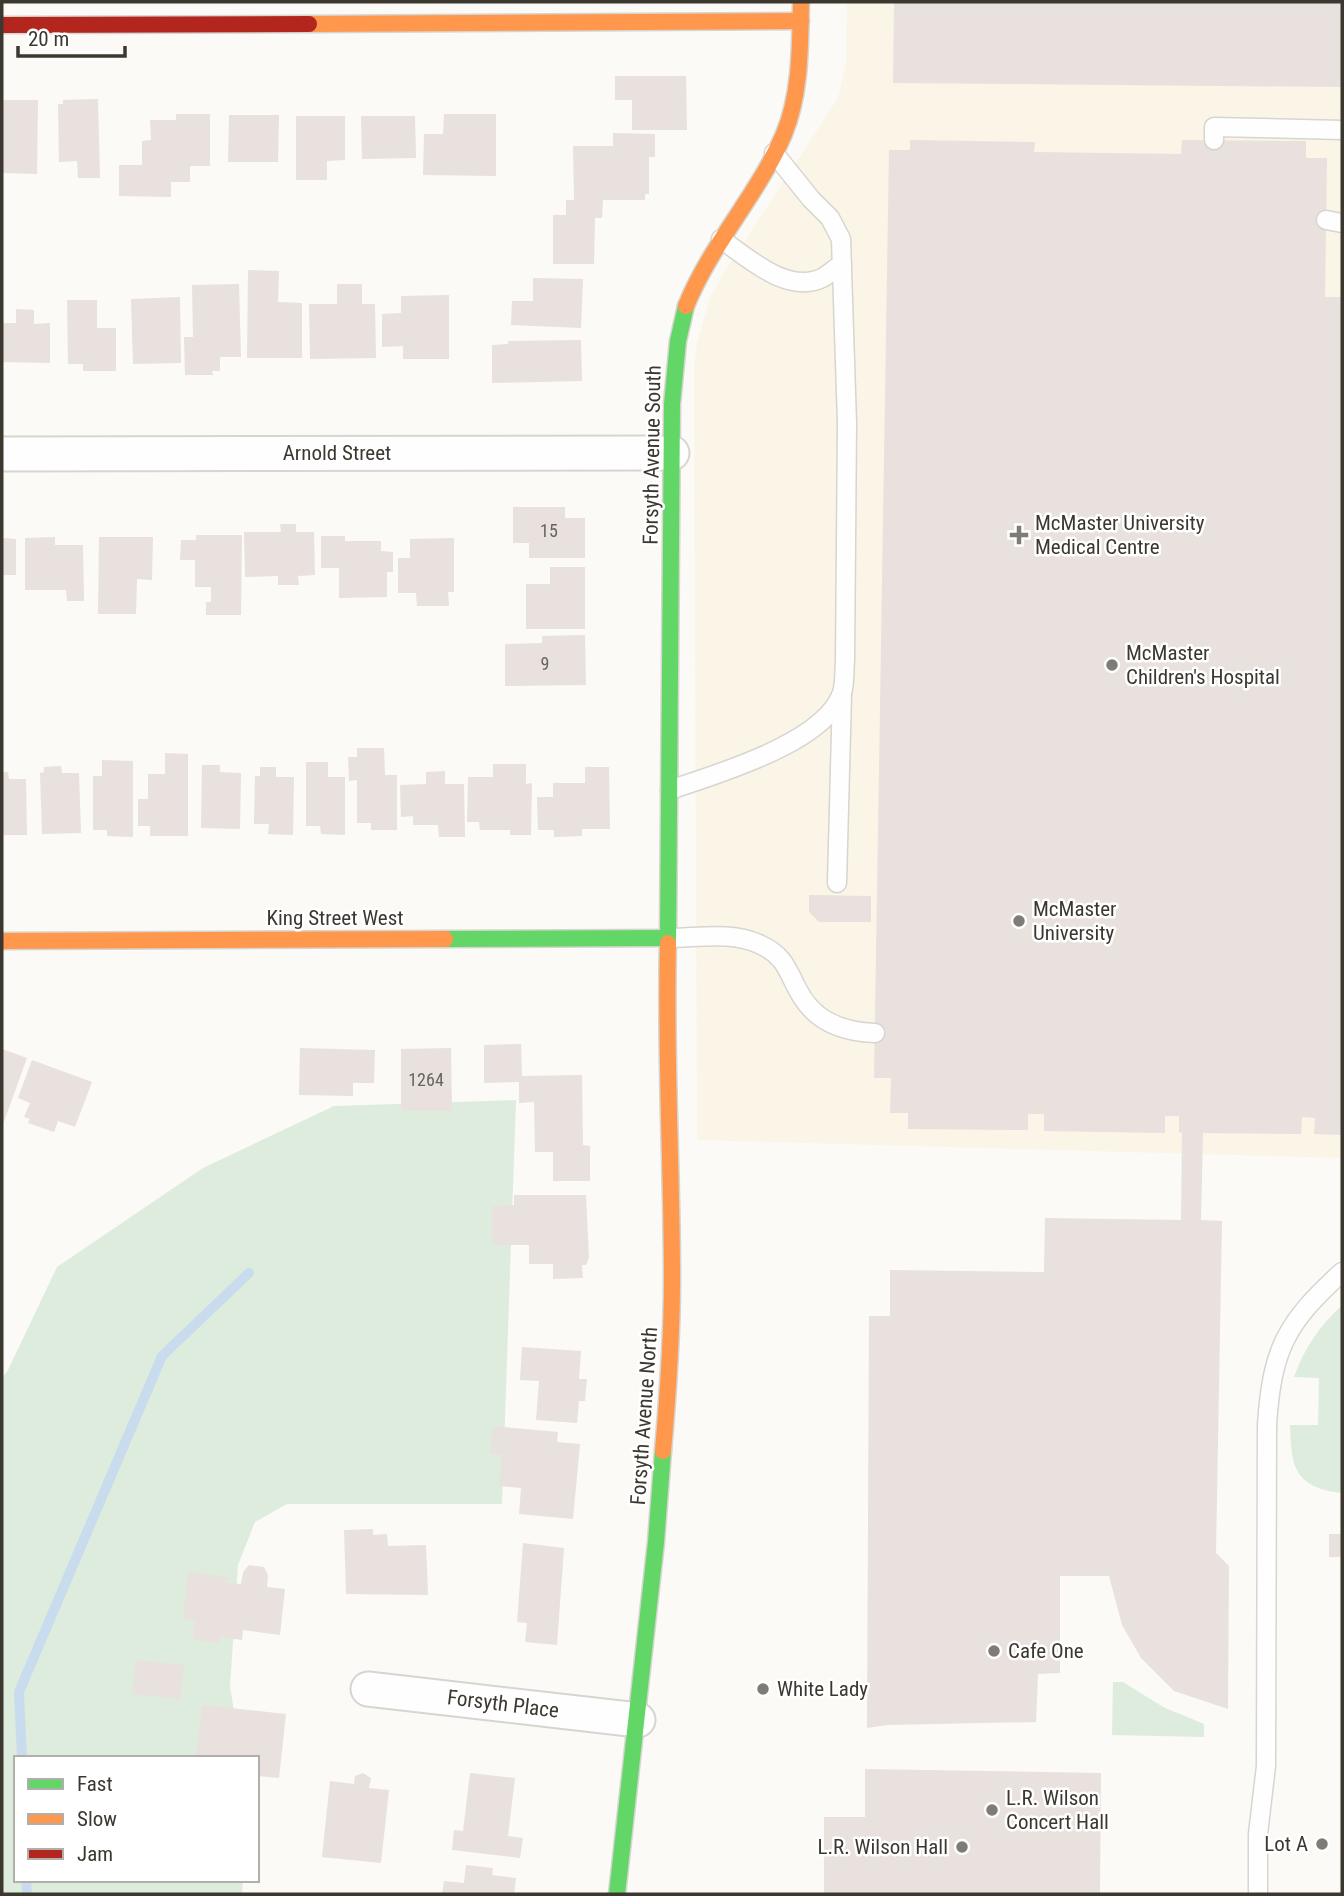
<svg xmlns="http://www.w3.org/2000/svg" width="1344" height="1896" viewBox="0 0 1344 1896" font-family="'Roboto Condensed',sans-serif">
  <style>
    .medical { fill: #faf5e7 }
    .green { fill: #deecdd }
    .lines { fill: none; stroke-linecap: round; stroke-linejoin: round }
    .stream { stroke: #c9dced; stroke-width: 10 }
    .building { fill: #e8e1dd }
    .lane-casing { stroke: #d7d5cf; stroke-width: 21 }
    .street-casing { stroke: #d7d5cf; stroke-width: 37 }
    .fast-casing { stroke: #d7d5cf; stroke-width: 19 }
    .slow-casing { stroke: #d7d5cf; stroke-width: 19 }
    .jam-casing { stroke: #d7d5cf; stroke-width: 19 }
    .lane { stroke: #fefefe; stroke-width: 18 }
    .street { stroke: #fefefe; stroke-width: 33 }
    .fast { stroke: #63d668; stroke-width: 16 }
    .slow { stroke: #ff974d; stroke-width: 16 }
    .jam { stroke: #b3261e; stroke-width: 16 }
    .poi-dot { fill: #7f7c75; stroke: #fff; stroke-width: 2.5 }
    .labels { text-anchor: middle; stroke-width: 5; stroke-linejoin: round; paint-order: stroke }
    .number-label { font-size: 18px; fill: #68635c }
    .street-label { font-size: 21px; fill: #3c3830; stroke: #fff }
    .poi-label { font-size: 21px; fill: #3c3830; stroke: #fff; text-anchor: start }
  </style>
  <rect width="100%" height="100%" fill="#fbfaf6"/>
  <path class="medical" d="M 847,2 L 1342,2 L 1342,1158 L 697,1140 L 694,368 L 697,343 L 710,298 L 722,276 L 838,98 L 846,65 Z"/>
  <g class="green">
    <path d="M 516,1100 L 502,1504 L 287,1504 L 255,1522 L 238,1565 L 230,1687 L 242,1758 L 16,1758 L 16,1880 L 243,1880 L 242,1894 L 2,1894 L 2,1377 L 7,1372 L 57,1267 L 203,1168 L 334,1106 Z"/>
    <path d="M 1342,1305 L 1342,1493 C 1295,1488 1291,1467 1290,1425 L 1318,1425 L 1319,1378 L 1294,1377 C 1304,1348 1320,1326 1342,1305 Z"/>
    <path d="M 1113,1682 L 1123,1682 L 1163,1707 L 1204,1724 L 1204,1737 L 1112,1735 Z"/>
  </g>
  <g class="lines">
    <g class="stream">
      <path d="M 22,1758 L 19,1692 L 162,1356 L 249,1273"/>
      <path d="M 26,1880 L 27,1894"/>
    </g>
  </g>
  <g class="building">
    <path d="M 894,2 L 1342,2 L 1342,87 L 893,83 Z"/>
    <path d="M 615,76 L 686,76 L 687,130 L 632,130 L 632,100 L 615,100 Z"/>
    <path d="M 98,99 L 100,178 L 78,178 L 77,161 L 59,162 L 58,104 L 63,104 L 63,100 Z"/>
    <path d="M 2,100 L 38,100 L 37,174 L 2,173 Z"/>
    <path d="M 176,114 L 210,114 L 210,166 L 190,166 L 190,182 L 171,182 L 171,197 L 119,196 L 119,165 L 142,165 L 142,141 L 151,140 L 150,120 L 176,120 Z"/>
    <path d="M 444,114 L 496,114 L 496,176 L 423,175 L 424,134 L 443,134 Z"/>
    <path d="M 229,115 L 279,115 L 278,162 L 228,162 Z"/>
    <path d="M 296,116 L 345,116 L 345,160 L 327,161 L 327,180 L 296,180 Z"/>
    <path d="M 361,116 L 415,116 L 416,158 L 362,159 Z"/>
    <path d="M 613,133 L 655,134 L 655,157 L 649,157 L 649,194 L 645,194 L 645,200 L 603,200 L 602,218 L 595,218 L 594,264 L 553,264 L 553,215 L 566,215 L 566,200 L 574,200 L 573,146 L 613,146 Z"/>
    <path d="M 910,140 L 1035,142 L 1034,152 L 1181,154 L 1182,140 L 1306,141 L 1306,158 L 1327,158 L 1325,297 L 1342,297 L 1342,1135 L 1314,1134 L 1315,1118 L 1302,1117 L 1301,1134 L 1203,1133 L 1201,1220 L 1222,1221 L 1216,1553 L 1229,1566 L 1228,1709 L 1174,1691 L 1141,1658 L 1122,1625 L 1109,1576 L 1060,1576 L 1060,1673 L 1038,1674 L 1036,1722 L 887,1725 L 867,1728 L 869,1316 L 890,1316 L 890,1270 L 1044,1272 L 1045,1218 L 1181,1220 L 1182,1132 L 1179,1133 L 1179,1116 L 1165,1116 L 1165,1133 L 1044,1131 L 1044,1114 L 1028,1114 L 1028,1130 L 908,1129 L 908,1113 L 890,1113 L 891,1078 L 874,1078 L 889,150 L 910,150 Z"/>
    <path d="M 248,270 L 279,271 L 278,302 L 302,303 L 302,358 L 247,358 Z"/>
    <path d="M 533,278 L 583,279 L 581,328 L 511,325 L 512,301 L 533,301 Z"/>
    <path d="M 239,284 L 241,357 L 220,357 L 220,371 L 212,371 L 213,375 L 185,375 L 184,337 L 193,337 L 192,285 Z"/>
    <path d="M 337,284 L 362,284 L 362,304 L 375,304 L 376,358 L 310,359 L 309,304 L 337,304 Z"/>
    <path d="M 449,295 L 449,359 L 403,359 L 403,346 L 382,347 L 382,314 L 401,313 L 401,296 Z"/>
    <path d="M 180,297 L 181,363 L 133,364 L 131,299 Z"/>
    <path d="M 67,300 L 97,300 L 97,328 L 116,328 L 116,371 L 83,371 L 83,364 L 68,364 Z"/>
    <path d="M 16,309 L 34,310 L 34,324 L 50,323 L 50,363 L 2,362 L 2,323 L 16,323 Z"/>
    <path d="M 581,340 L 582,381 L 492,383 L 492,345 L 508,344 L 508,341 Z"/>
    <path d="M 513,507 L 565,507 L 565,518 L 585,518 L 585,558 L 529,558 L 529,543 L 513,543 Z"/>
    <path d="M 280,524 L 296,524 L 296,532 L 314,532 L 315,575 L 298,576 L 299,585 L 278,585 L 278,576 L 245,577 L 244,532 L 281,532 Z"/>
    <path d="M 196,535 L 242,535 L 241,615 L 206,615 L 206,602 L 211,602 L 211,587 L 195,587 L 195,560 L 180,560 L 181,540 L 196,540 Z"/>
    <path d="M 321,536 L 345,536 L 345,541 L 381,541 L 381,551 L 393,552 L 393,572 L 387,572 L 387,597 L 339,598 L 339,568 L 321,568 Z"/>
    <path d="M 55,537 L 55,545 L 83,545 L 84,601 L 67,601 L 66,590 L 25,590 L 25,538 Z"/>
    <path d="M 99,537 L 153,537 L 152,580 L 137,579 L 136,614 L 98,614 Z"/>
    <path d="M 2,538 L 16,539 L 16,575 L 2,575 Z"/>
    <path d="M 454,538 L 454,592 L 448,592 L 449,606 L 417,606 L 416,593 L 398,593 L 398,558 L 410,558 L 410,539 Z"/>
    <path d="M 550,567 L 585,567 L 585,629 L 526,629 L 526,584 L 550,584 Z"/>
    <path d="M 585,635 L 586,685 L 505,686 L 505,644 L 542,643 L 542,636 Z"/>
    <path d="M 357,748 L 384,748 L 385,775 L 397,775 L 397,830 L 371,830 L 371,823 L 357,823 L 357,780 L 349,781 L 348,757 L 357,757 Z"/>
    <path d="M 165,753 L 188,754 L 188,836 L 150,836 L 150,826 L 138,826 L 138,799 L 148,799 L 148,774 L 165,774 Z"/>
    <path d="M 102,760 L 133,761 L 133,837 L 107,836 L 107,830 L 93,830 L 93,776 L 102,776 Z"/>
    <path d="M 306,762 L 328,762 L 328,777 L 345,777 L 345,835 L 321,834 L 320,826 L 306,826 Z"/>
    <path d="M 493,764 L 526,764 L 526,784 L 532,783 L 531,835 L 510,835 L 510,830 L 480,830 L 479,822 L 467,822 L 468,777 L 493,777 Z"/>
    <path d="M 202,765 L 220,765 L 220,772 L 241,773 L 240,829 L 201,828 Z"/>
    <path d="M 61,766 L 62,773 L 79,773 L 81,833 L 42,834 L 40,773 L 44,772 L 44,767 Z"/>
    <path d="M 260,767 L 276,767 L 276,777 L 294,777 L 293,835 L 268,834 L 269,824 L 254,824 L 255,776 L 260,776 Z"/>
    <path d="M 585,767 L 609,767 L 610,829 L 582,829 L 582,836 L 554,837 L 554,830 L 538,830 L 537,797 L 553,797 L 553,783 L 585,783 Z"/>
    <path d="M 445,771 L 445,784 L 464,784 L 465,837 L 439,837 L 438,825 L 413,825 L 413,816 L 401,817 L 400,785 L 426,784 L 426,772 Z"/>
    <path d="M 2,772 L 8,772 L 9,779 L 26,779 L 27,835 L 2,835 Z"/>
    <path d="M 809,895 L 871,896 L 871,922 L 819,922 L 809,912 Z"/>
    <path d="M 521,1044 L 522,1076 L 582,1075 L 583,1145 L 590,1146 L 590,1181 L 553,1181 L 553,1152 L 535,1152 L 534,1102 L 519,1103 L 519,1082 L 484,1083 L 484,1045 Z"/>
    <path d="M 300,1048 L 375,1050 L 374,1083 L 353,1083 L 353,1096 L 299,1095 Z"/>
    <path d="M 451,1048 L 452,1111 L 401,1111 L 401,1049 Z"/>
    <path d="M 2,1049 L 27,1058 L 2,1127 Z"/>
    <path d="M 32,1060 L 92,1082 L 75,1127 L 58,1121 L 54,1132 L 28,1123 L 30,1119 L 24,1117 L 30,1103 L 18,1098 Z"/>
    <path d="M 514,1195 L 586,1195 L 589,1258 L 586,1265 L 582,1265 L 583,1278 L 553,1279 L 553,1264 L 529,1264 L 529,1245 L 492,1245 L 492,1206 L 514,1205 Z"/>
    <path d="M 522,1347 L 581,1351 L 579,1379 L 587,1379 L 585,1401 L 579,1401 L 577,1423 L 536,1420 L 539,1381 L 520,1380 Z"/>
    <path d="M 493,1426 L 558,1432 L 557,1442 L 580,1444 L 573,1519 L 519,1514 L 521,1488 L 499,1486 L 502,1455 L 490,1453 Z"/>
    <path d="M 373,1529 L 373,1535 L 387,1534 L 388,1546 L 426,1545 L 428,1595 L 346,1594 L 344,1530 Z"/>
    <rect x="1329" y="1534" width="13" height="23"/>
    <path d="M 523,1543 L 564,1548 L 557,1645 L 525,1642 L 527,1623 L 517,1622 Z"/>
    <path d="M 249,1565 L 264,1567 L 268,1575 L 267,1587 L 285,1589 L 280,1635 L 243,1630 L 242,1640 L 220,1637 L 219,1643 L 193,1640 L 195,1621 L 183,1619 L 188,1572 L 228,1577 L 227,1583 L 241,1584 L 243,1572 Z"/>
    <path d="M 136,1660 L 184,1665 L 180,1699 L 132,1694 Z"/>
    <path d="M 202,1705 L 286,1714 L 279,1778 L 257,1776 L 257,1758 L 196,1758 Z"/>
    <path d="M 865,1769 L 1101,1773 L 1100,1893 L 824,1894 L 824,1817 L 865,1817 Z"/>
    <path d="M 363,1773 L 371,1778 L 369,1788 L 389,1790 L 381,1863 L 322,1857 L 330,1781 L 354,1784 L 355,1776 Z"/>
    <path d="M 470,1773 L 515,1778 L 508,1836 L 523,1838 L 520,1858 L 452,1850 L 454,1830 L 463,1831 Z"/>
    <path d="M 466,1865 L 493,1868 L 492,1875 L 516,1878 L 514,1894 L 442,1894 L 444,1881 L 464,1883 Z"/>
  </g>
  <g class="lines">
    <defs>
      <g id="lane">
        <path d="M 1214,140 L 1214,127 L 1342,130"/>
        <path d="M 1326,220 L 1342,223"/>
        <path d="M 721,239 C 748,258 789,296 824,277 C 830,273 836,268 842,264"/>
        <path d="M 670,790 C 716,774 825,743 842,693 C 845,684 844,671 845,661 L 847,423 L 841,239 L 830,218 L 811,199 L 774,153"/>
        <path d="M 837,883 L 842,694"/>
        <path d="M 668,938 C 697,938 732,931 759,944 C 788,957 787,973 802,997 C 818,1023 845,1032 875,1033"/>
        <path d="M 1258,1894 L 1258,1834 L 1266,1766 L 1267,1425 C 1272,1349 1286,1323 1342,1272"/>
      </g>
      <g id="street">
        <path d="M 2,454 L 672,453"/>
        <path d="M 368,1689 L 638,1720"/>
      </g>
      <g id="fast">
        <path d="M 445,939 L 668,938"/>
        <path d="M 668,943 L 672,404 L 678,341 L 686,306"/>
        <path d="M 617,1894 L 656,1542 L 663,1451"/>
      </g>
      <g id="slow">
        <path d="M 309,24 L 801,21"/>
        <path d="M 686,306 C 711,244 758,195 784,134 C 801,93 800,46 801,2"/>
        <path d="M 2,941 L 445,939"/>
        <path d="M 663,1451 C 668,1394 672,1337 672,1280 C 672,1168 665,1055 668,943"/>
      </g>
      <path id="jam" d="M 2,25 L 309,24"/>
    </defs>
    <use href="#lane" class="lane-casing"/>
    <use href="#street" class="street-casing"/>
    <use href="#fast" class="fast-casing"/>
    <use href="#slow" class="slow-casing"/>
    <use href="#jam" class="jam-casing"/>
    <use href="#lane" class="lane"/>
    <use href="#street" class="street"/>
    <use href="#fast" class="fast"/>
    <use href="#slow" class="slow"/>
    <use href="#jam" class="jam"/>
  </g>
  <g class="poi-dot">
    <path d="M1015.5 524.5h7v7h7v7h-7v7h-7v-7h-7v-7h7z"/>
    <circle cx="1112" cy="665" r="7"/>
    <circle cx="1019" cy="921" r="7"/>
    <circle cx="994" cy="1651" r="7"/>
    <circle cx="763" cy="1689" r="7"/>
    <circle cx="992" cy="1810" r="7"/>
    <circle cx="1322" cy="1844" r="7"/>
    <circle cx="962" cy="1847" r="7"/>
  </g>
  <g class="labels">
    <g class="number-label">
      <text x="549" y="537">15</text>
      <text x="545" y="670">9</text>
      <text x="426" y="1086">1264</text>
    </g>
    <g class="street-label">
      <text x="337" y="460">Arnold Street</text>
      <text transform="translate(652 455) rotate(-89)" y="7">Forsyth Avenue South</text>
      <text x="335" y="925">King Street West</text>
      <text transform="translate(644 1416) rotate(-86)" y="7">Forsyth Avenue North</text>
      <text transform="translate(503 1704) rotate(7)" y="7">Forsyth Place</text>
    </g>
    <g class="poi-label">
      <text x="1035" y="530">McMaster University<tspan x="1035" dy="24">Medical Centre</tspan></text>
      <text x="1126" y="660">McMaster<tspan x="1126" dy="24">Children's Hospital</tspan></text>
      <text x="1033" y="916">McMaster<tspan x="1033" dy="24">University</tspan></text>
      <text x="1008" y="1658">Cafe One</text>
      <text x="777" y="1696">White Lady</text>
      <text x="1006" y="1805">L.R. Wilson<tspan x="1006" dy="24">Concert Hall</tspan></text>
      <text x="1308" y="1851" text-anchor="end">Lot A</text>
      <text x="948" y="1854" text-anchor="end">L.R. Wilson Hall</text>
    </g>
  </g>
  <rect width="1344" height="1896" fill="none" stroke="#3c3830" stroke-width="7"/>
  <rect x="14" y="1756" width="245" height="126" fill="#ffffff" stroke="#b1afac" stroke-width="2"/>
  <rect x="28" y="1779" width="35" height="10" fill="#63d668" stroke="#b1afac" stroke-width="2"/>
  <text x="77" y="1791" font-size="21" fill="#3c3830">Fast</text>
  <rect x="28" y="1814" width="35" height="10" fill="#ff974d" stroke="#b1afac" stroke-width="2"/>
  <text x="77" y="1826" font-size="21" fill="#3c3830">Slow</text>
  <rect x="28" y="1849" width="35" height="10" fill="#b3261e" stroke="#b1afac" stroke-width="2"/>
  <text x="77" y="1861" font-size="21" fill="#3c3830">Jam</text>
  <path d="M18 46v10h107v-10" fill="none" stroke="#3c3830" stroke-width="3.5"/>
  <text x="28" y="46" font-size="21" fill="#3c3830" stroke="#ffffff" stroke-width="5" paint-order="stroke">20 m</text>
</svg>
